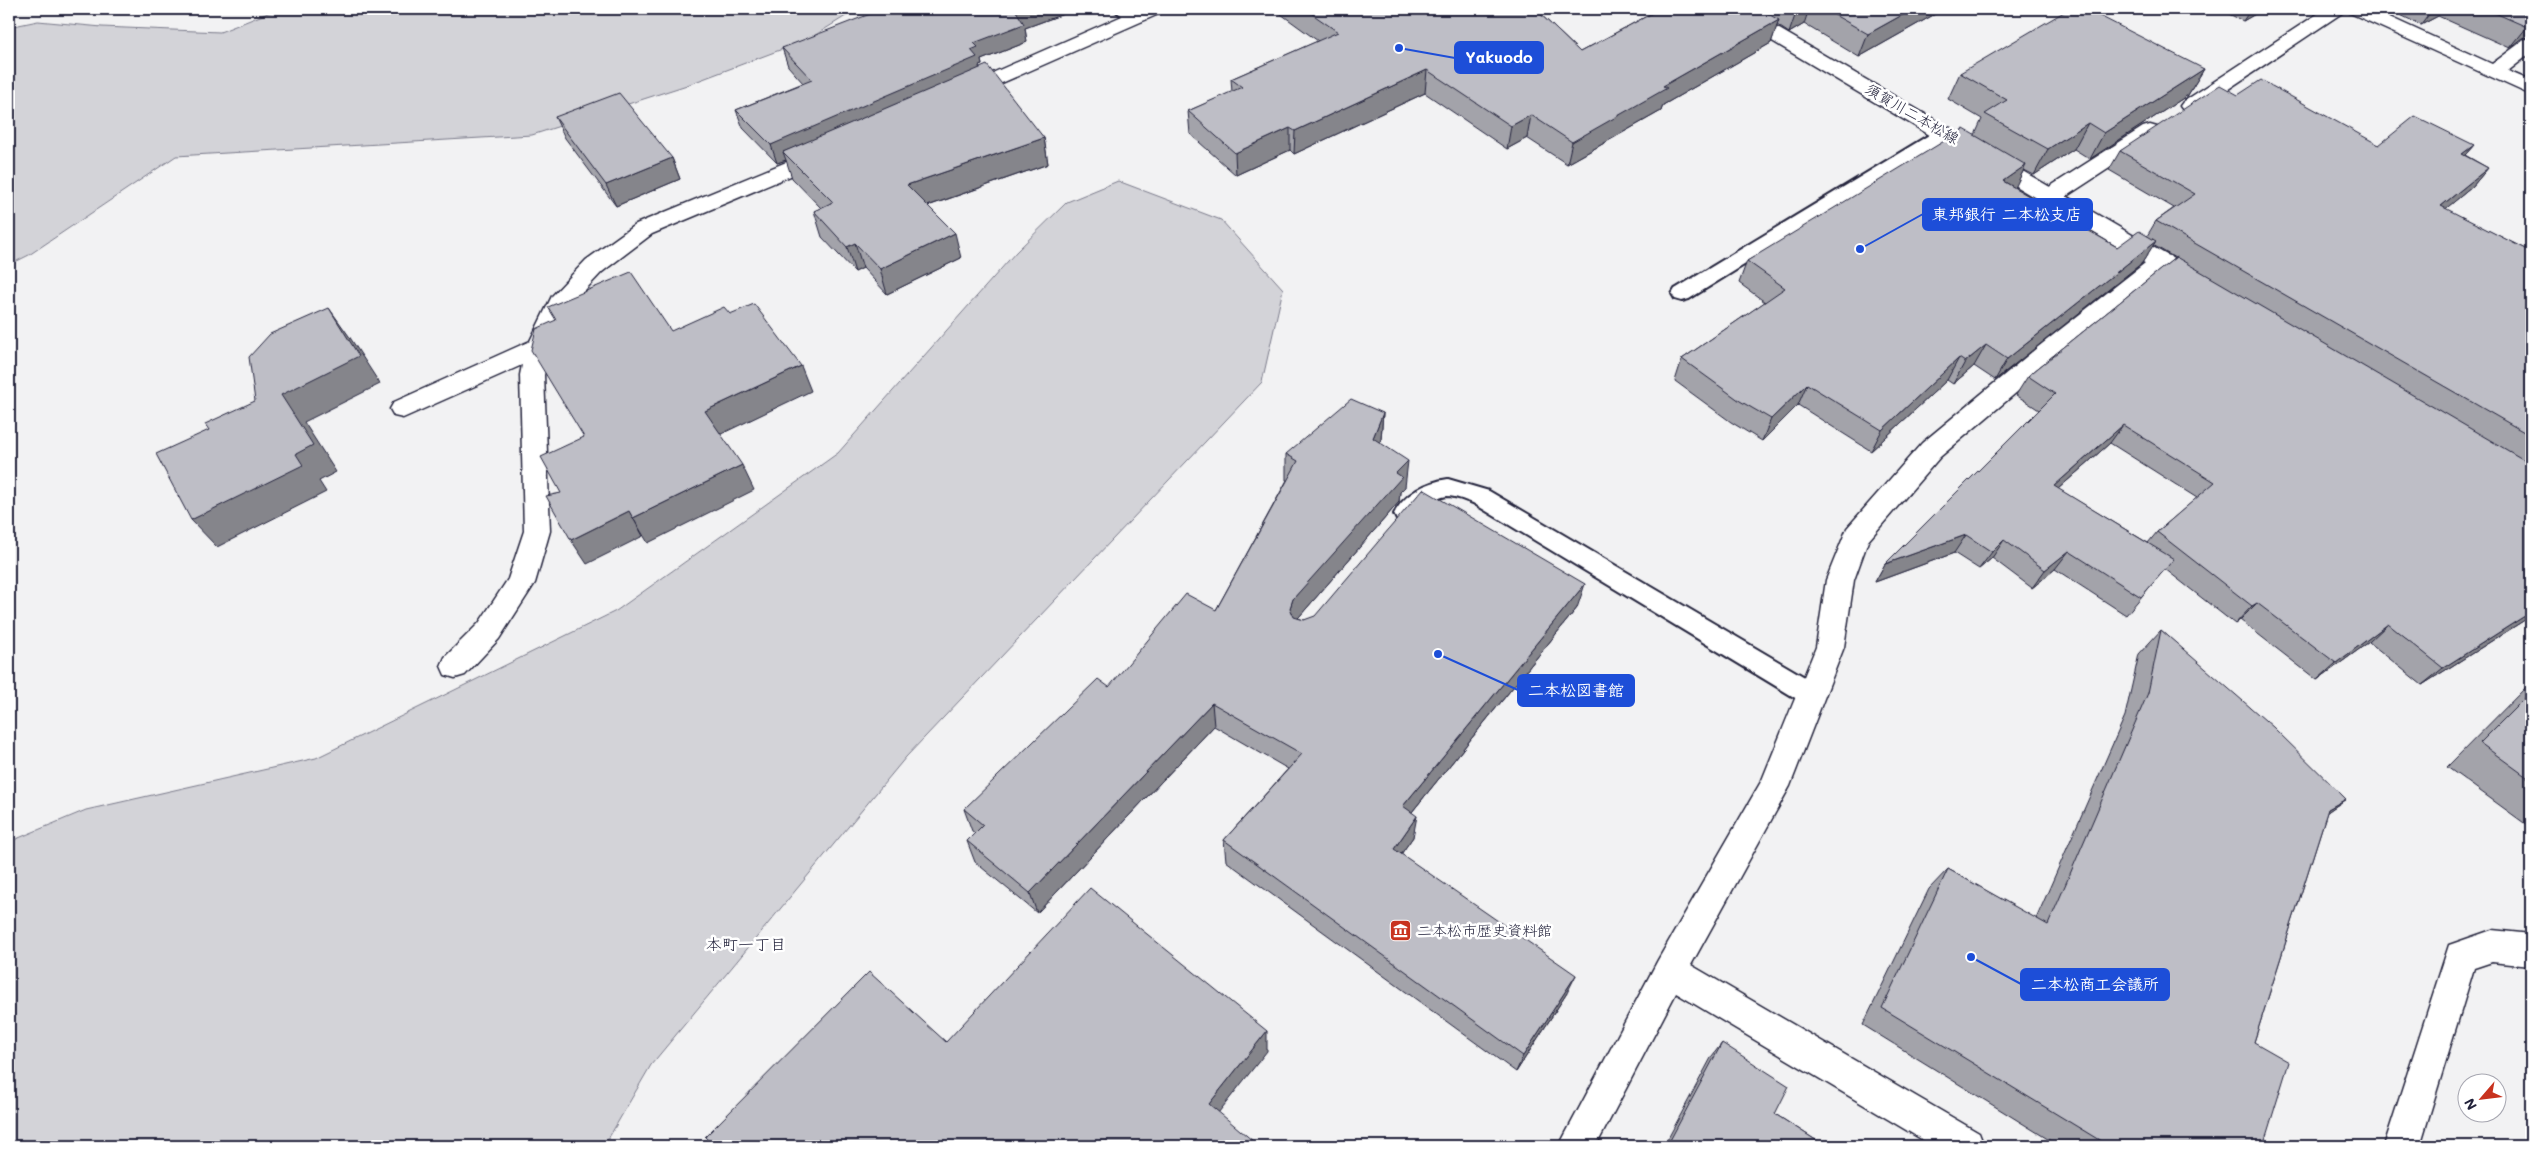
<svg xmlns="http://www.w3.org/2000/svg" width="2540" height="1155" viewBox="0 0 2540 1155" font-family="Mali,'Klee One',sans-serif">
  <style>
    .green { fill: #d3d3d8; stroke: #7a7a8a }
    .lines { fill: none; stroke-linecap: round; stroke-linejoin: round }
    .lane-casing { stroke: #22223b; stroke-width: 4 }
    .street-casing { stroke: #22223b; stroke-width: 3 }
    .secondary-casing { stroke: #22223b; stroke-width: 3 }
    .lane { fill: #fff; fill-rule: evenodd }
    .street { fill: #fff; fill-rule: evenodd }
    .secondary { fill: #fff; fill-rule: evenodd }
    .wall { fill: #a3a3aa; stroke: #22223b; fill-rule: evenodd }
    .shaded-wall { fill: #85858b; stroke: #22223b }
    .building { fill: #bebec6; stroke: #22223b }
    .labels { text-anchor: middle; stroke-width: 5; stroke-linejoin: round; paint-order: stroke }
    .street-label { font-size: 15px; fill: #22223b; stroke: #fff }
    .poi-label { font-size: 15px; fill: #22223b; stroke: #fff; text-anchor: start }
    .neighbourhood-label { font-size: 16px; fill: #22223b; stroke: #fff }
    .leader { fill: none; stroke: #1d4ed8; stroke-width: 2 }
    .callout-dot { fill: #1d4ed8; stroke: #fff; stroke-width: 2 }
    .callout { fill: #1d4ed8; stroke: #1d4ed8; stroke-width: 2 }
    .callout-label { font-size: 16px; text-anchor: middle; font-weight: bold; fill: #fff }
  </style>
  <rect width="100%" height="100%" fill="#f2f2f3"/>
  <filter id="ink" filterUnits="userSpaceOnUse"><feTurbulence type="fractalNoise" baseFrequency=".02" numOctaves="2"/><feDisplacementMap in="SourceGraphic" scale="10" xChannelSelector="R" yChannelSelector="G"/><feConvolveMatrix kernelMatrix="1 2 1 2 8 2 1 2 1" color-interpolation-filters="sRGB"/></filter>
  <g filter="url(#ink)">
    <g class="green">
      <path d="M 278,9 L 857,9 L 809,39 L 687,85 L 532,135 L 176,156 L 29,255 L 9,265 L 9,27 L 38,21 L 102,27 L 220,32 Z"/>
      <path d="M 1118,181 L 1221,220 L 1283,289 L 1262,382 L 906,757 L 651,1065 L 604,1146 L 9,1146 L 9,842 L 86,810 L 316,758 L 616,611 L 838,453 L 1016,252 L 1067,202 Z"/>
    </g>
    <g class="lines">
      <defs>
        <g id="lane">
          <path d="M 1113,9 L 1133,9 L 1143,17 L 1141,21 L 1129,21 Z"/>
          <path d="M 1945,127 L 1951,129 L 1954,133 L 1951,137 L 1689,299 L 1682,301 L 1675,299 L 1672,294 L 1675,289 L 1939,129 Z"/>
          <path d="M 1448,479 L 1489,491 L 1820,686 L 1824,694 L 1820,702 L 1811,705 L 1802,702 L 1473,503 C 1464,500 1456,496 1447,496 C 1425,498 1419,527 1397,520 L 1394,514 C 1404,494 1426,482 1448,479 Z"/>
        </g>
        <g id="street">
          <path d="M 1138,9 L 1164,9 L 1161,13 L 970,97 L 963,99 L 956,97 L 953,93 L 956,89 Z"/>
          <path d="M 2325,9 L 2372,9 L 2492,64 L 2524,40 L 2531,38 L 2531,53 L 2508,71 L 2531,81 L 2531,95 L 2350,13 L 2348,9 L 2197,110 L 2190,112 L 2183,110 L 2180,106 L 2183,102 Z"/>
          <path d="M 2150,125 L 2157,127 L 2161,132 L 2157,137 L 2059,201 L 2051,203 L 2043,201 L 2040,196 L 2043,191 L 2143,127 Z"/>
          <path d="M 823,147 L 831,149 L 834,154 L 831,159 L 652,234 L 602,272 L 570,306 L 551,347 L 544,375 L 550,531 L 535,583 L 499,639 L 465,675 L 455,678 L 445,675 L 441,666 L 445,657 L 479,623 L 508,579 L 524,531 L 520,375 L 522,365 L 403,418 L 394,416 L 390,409 L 394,402 L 530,341 L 552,296 L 586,260 L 636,224 Z"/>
          <path d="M 2162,254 L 2170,256 L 2174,262 L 2170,268 L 2056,359 L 1940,457 L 1868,541 L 1854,580 L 1844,647 L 1790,786 L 1691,965 L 1979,1133 L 1984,1146 L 1933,1146 L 1676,993 L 1596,1146 L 1559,1146 L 1658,960 L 1762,780 L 1816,647 L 1826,580 L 1847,528 L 1922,443 L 2038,347 L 2154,256 Z"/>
          <path d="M 2492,930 L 2531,934 L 2531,966 L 2492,962 L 2474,968 L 2420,1146 L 2384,1146 L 2449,945 Z"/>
        </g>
        <path id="secondary" d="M 1722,9 L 1745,9 L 2206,278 L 2210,284 L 2206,290 L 2198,292 L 2190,290 L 1725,13 Z"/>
      </defs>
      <use href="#lane" class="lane-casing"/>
      <use href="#street" class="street-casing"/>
      <use href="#secondary" class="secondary-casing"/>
      <use href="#lane" class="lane"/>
      <use href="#street" class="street"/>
      <use href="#secondary" class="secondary"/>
    </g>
    <g class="wall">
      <path d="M 1274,9 L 1535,9 L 1580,52 L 1660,9 L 1944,9 L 1859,57 L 1804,24 L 1789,33 L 1777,25 L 1771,43 L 1663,105 L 1661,111 L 1567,164 L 1527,138 L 1507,149 L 1425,93 L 1294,154 L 1290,150 L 1236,175 L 1190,134 L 1188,111 L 1232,92 L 1231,79 L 1318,41 Z"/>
      <path d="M 2219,9 L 2264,9 L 2243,21 Z"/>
      <path d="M 2279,9 L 2288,9 L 2284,11 Z"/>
      <path d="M 2388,9 L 2531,9 L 2531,37 L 2523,38 L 2510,48 L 2438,16 L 2421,25 Z"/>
      <path d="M 1066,13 L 1025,28 L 1027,42 L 981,60 L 982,65 L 979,66 L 979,68 L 1044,138 L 1048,164 L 928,206 L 961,258 L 887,294 L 863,268 L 855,272 L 822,237 L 814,211 L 821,208 L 792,178 L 786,160 L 777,163 L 743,128 L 736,110 L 803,83 L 788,66 L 782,48 Z"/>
      <path d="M 2204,69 L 2188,95 L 2090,159 L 2074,149 L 2034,175 L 2024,170 L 2014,188 L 2117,247 L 2147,236 L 2156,221 L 2174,208 L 2109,170 L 2120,151 L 2238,95 L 2379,145 L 2474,145 L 2465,155 L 2488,168 L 2472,187 L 2445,209 L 2531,252 L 2531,616 L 2422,685 L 2369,642 L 2317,680 L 2240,620 L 2235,624 L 2165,569 L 2126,615 L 2055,569 L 2032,588 L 1992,558 L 1979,569 L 1954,553 L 1875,582 L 1885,564 L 2039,410 L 2016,395 L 2028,376 L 2175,258 L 2153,245 L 2142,263 L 1995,380 L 1974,366 L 1953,384 L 1947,380 L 1871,451 L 1798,405 L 1762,441 L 1731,422 L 1675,381 L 1682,359 L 1765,302 L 1739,283 L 1747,261 L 1975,135 L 1982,119 L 1948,99 L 1960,73 ZM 2110,443 L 2197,498 L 2157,532 L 2148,543 L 2058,489 Z"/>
      <path d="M 555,117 L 672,158 L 680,179 L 616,206 L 565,138 Z"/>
      <path d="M 1383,413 L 1381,439 L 1380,442 L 1405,487 L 1400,492 L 1399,502 L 1298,618 L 1304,620 L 1577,608 L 1412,812 L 1413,837 L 1401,854 L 1567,993 L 1516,1072 L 1226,861 L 1224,840 L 1288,769 L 1214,726 L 1037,913 L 975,862 L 967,841 L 975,833 L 972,831 L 964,809 L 1109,687 L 1216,610 L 1287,480 L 1286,480 L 1286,454 Z"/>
      <path d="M 2161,630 L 2346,799 L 2327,812 L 2254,1042 L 2263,1146 L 2059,1146 L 1863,1025 L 1929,889 L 1948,869 L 2036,919 L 2125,716 L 2139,654 Z"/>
      <path d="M 2531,682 L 2531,828 L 2447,767 Z"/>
      <path d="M 1722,1043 L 1775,1114 L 1825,1146 L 1664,1146 L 1712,1056 Z"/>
    </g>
    <g class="shaded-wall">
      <path d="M 1024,9 L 1065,9 L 1066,13 L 1025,28 L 1027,42 L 981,60 L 982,65 L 979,66 L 981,76 L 783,152 L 786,160 L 777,163 L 771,145 L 974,43 L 1016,11 Z"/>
      <path d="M 1799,9 L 1809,9 L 1804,24 L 1789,33 L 1797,10 Z"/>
      <path d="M 1913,9 L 1944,9 L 1859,57 L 1868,34 Z"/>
      <path d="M 2251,9 L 2264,9 L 2243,21 Z"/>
      <path d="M 2433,9 L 2443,9 L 2438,16 L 2421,25 Z"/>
      <path d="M 1779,20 L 1771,43 L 1663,105 L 1661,111 L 1567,164 L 1572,142 L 1663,86 Z"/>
      <path d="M 2531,24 L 2531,37 L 2523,38 L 2510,48 L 2527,27 Z"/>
      <path d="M 2204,69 L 2188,95 L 2090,159 L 2104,133 Z"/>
      <path d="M 1427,70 L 1425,93 L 1294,154 L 1295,131 Z"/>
      <path d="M 1531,115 L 1527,138 L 1507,149 L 1511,126 Z"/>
      <path d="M 2088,123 L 2074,149 L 2034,175 L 2048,149 Z"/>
      <path d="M 1290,128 L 1290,150 L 1236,175 L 1235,153 Z"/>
      <path d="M 1044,138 L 1048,164 L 913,211 L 907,185 Z"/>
      <path d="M 2474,145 L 2457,164 L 2462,154 Z"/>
      <path d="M 672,158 L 680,179 L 616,206 L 606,185 Z"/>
      <path d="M 2026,165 L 2015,188 L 2003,181 Z"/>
      <path d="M 2488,168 L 2472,187 L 2425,226 L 2441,206 Z"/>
      <path d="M 955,233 L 961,258 L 887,294 L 880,269 Z"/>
      <path d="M 2156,241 L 2142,263 L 1995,380 L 2007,359 Z"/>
      <path d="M 855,243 L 863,268 L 855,272 L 847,247 Z"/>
      <path d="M 329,308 L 349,336 L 380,384 L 304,422 L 336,472 L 319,481 L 326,492 L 217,547 L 191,520 L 296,454 L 281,395 Z"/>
      <path d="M 1986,345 L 1974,366 L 1953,384 L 1965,362 Z"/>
      <path d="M 1959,358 L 1947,380 L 1871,451 L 1882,430 Z"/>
      <path d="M 801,366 L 811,391 L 717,436 L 705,411 Z"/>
      <path d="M 1807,384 L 1798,405 L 1762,441 L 1771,419 Z"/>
      <path d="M 1383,413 L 1381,439 L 1371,464 L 1373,438 Z"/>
      <path d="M 2123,425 L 2110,443 L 2041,504 L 2054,486 Z"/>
      <path d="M 1408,461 L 1405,487 L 1400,492 L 1399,502 L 1293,624 L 1290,608 L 1293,599 L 1396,473 Z"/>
      <path d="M 742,465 L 754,490 L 648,543 L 633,518 Z"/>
      <path d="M 629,511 L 643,536 L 587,564 L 571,540 Z"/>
      <path d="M 1966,535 L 1954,553 L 1875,582 L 1885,564 Z"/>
      <path d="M 2004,540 L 1992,558 L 1979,569 L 1992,552 Z"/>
      <path d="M 2069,551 L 2055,569 L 2032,588 L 2045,570 Z"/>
      <path d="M 1585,584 L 1577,608 L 1399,828 L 1403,806 Z"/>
      <path d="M 2257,603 L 2240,620 L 2235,624 L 2252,606 Z"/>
      <path d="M 2531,612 L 2531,616 L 2422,685 L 2443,668 Z"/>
      <path d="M 2388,624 L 2369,642 L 2317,680 L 2336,663 Z"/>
      <path d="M 1212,703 L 1214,726 L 1037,913 L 1030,893 Z"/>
      <path d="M 2346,799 L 2316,820 L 2328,809 Z"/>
      <path d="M 1417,816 L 1413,837 L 1390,870 L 1394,849 Z"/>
      <path d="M 1576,975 L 1567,993 L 1516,1072 L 1523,1056 Z"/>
      <path d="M 1267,1031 L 1267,1051 L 1211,1122 L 1209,1104 Z"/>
      <path d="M 1253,1141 L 1253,1146 L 1249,1146 Z"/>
    </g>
    <g class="building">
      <path d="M 883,9 L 1024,9 L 1016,11 L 1024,24 L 974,43 L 978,47 L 971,50 L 977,57 L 771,145 L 736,110 L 812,80 L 782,48 Z"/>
      <path d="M 1305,9 L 1535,9 L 1580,52 L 1660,9 L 1759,9 L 1779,20 L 1663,86 L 1667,88 L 1572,142 L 1531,115 L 1511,126 L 1427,70 L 1295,131 L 1290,128 L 1235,153 L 1188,111 L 1242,87 L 1231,79 L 1338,32 Z"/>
      <path d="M 1824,9 L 1913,9 L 1868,34 Z"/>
      <path d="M 2069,9 L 2086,9 L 2204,69 L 2104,133 L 2088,123 L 2048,149 L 1985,114 L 2007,100 L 1960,73 Z"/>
      <path d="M 2486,9 L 2531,9 L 2531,24 L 2527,27 Z"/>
      <path d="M 987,65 L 1044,138 L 907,185 L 955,233 L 880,269 L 855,243 L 847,247 L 814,211 L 833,202 L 783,152 Z"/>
      <path d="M 2261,80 L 2379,145 L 2415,116 L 2474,145 L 2462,154 L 2488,168 L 2441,206 L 2531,252 L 2531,436 L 2156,221 L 2195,194 L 2120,151 L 2220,85 L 2238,95 Z"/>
      <path d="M 619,93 L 672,158 L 606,185 L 555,117 Z"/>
      <path d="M 1964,129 L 2026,165 L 2003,181 L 2117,247 L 2139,231 L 2156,241 L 2007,359 L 1986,345 L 1965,362 L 1959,358 L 1882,430 L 1807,384 L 1771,419 L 1740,401 L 1682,359 L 1785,288 L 1747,261 Z"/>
      <path d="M 2176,257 L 2531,464 L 2531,612 L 2443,668 L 2388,624 L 2336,663 L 2257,603 L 2252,606 L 2157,532 L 2215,482 L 2123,425 L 2054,486 L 2174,559 L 2141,597 L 2069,551 L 2045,570 L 2004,540 L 1992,552 L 1966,535 L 1885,564 L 2055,394 L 2028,376 Z"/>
      <path d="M 631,272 L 671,331 L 724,307 L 730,314 L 754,304 L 801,366 L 705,411 L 742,465 L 633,518 L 629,511 L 571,540 L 546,496 L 561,493 L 541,457 L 584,437 L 531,350 L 536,329 L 556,320 L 548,307 Z"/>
      <path d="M 329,308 L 359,356 L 281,395 L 313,445 L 296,454 L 303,465 L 191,520 L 156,454 L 209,430 L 205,424 L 255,401 L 249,357 L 270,334 Z"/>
      <path d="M 1351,399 L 1383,413 L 1373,438 L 1408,461 L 1396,473 L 1402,477 L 1293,599 L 1290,608 L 1294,617 L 1304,620 L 1315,616 L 1423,489 L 1585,584 L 1403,806 L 1417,816 L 1394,849 L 1576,975 L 1523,1056 L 1224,840 L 1302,754 L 1212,703 L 1030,893 L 967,841 L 983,825 L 964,809 L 1098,679 L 1109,687 L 1186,594 L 1216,610 L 1298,461 L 1286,454 Z"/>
      <path d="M 2161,630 L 2273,727 L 2346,799 L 2328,809 L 2254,1042 L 2289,1062 L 2263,1146 L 2109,1146 L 1882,1008 L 1948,869 L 2048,925 L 2148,693 Z"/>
      <path d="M 2531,692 L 2531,780 L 2480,743 Z"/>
      <path d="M 1090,888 L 1267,1031 L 1209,1104 L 1253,1141 L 1249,1146 L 714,1146 L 705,1137 L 869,972 L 946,1042 Z"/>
      <path d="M 1722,1043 L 1789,1086 L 1775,1114 L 1825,1146 L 1667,1146 Z"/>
    </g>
  </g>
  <defs>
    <symbol id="museum-square" viewBox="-11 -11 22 22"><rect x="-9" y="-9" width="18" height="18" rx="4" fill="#c8321e" stroke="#fff"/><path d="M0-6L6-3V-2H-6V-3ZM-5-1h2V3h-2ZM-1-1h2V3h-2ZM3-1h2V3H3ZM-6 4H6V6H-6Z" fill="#fff"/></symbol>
  </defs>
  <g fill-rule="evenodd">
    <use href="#museum-square" x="1388" y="918" width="25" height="25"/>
  </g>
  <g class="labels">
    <g class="street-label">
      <text transform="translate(1912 114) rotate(30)" y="5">須賀川二本松線</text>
    </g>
    <g class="poi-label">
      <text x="1417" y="936">二本松市歴史資料館</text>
    </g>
    <g class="neighbourhood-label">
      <text x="746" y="950">本町一丁目</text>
    </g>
  </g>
  <path class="leader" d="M1399 48L1455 58M1860 249L1923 214M1438 654L1518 690M1971 957L2021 984"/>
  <g class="callout-dot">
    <circle cx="1399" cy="48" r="5"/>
    <circle cx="1860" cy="249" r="5"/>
    <circle cx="1438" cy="654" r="5"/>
    <circle cx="1971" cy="957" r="5"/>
  </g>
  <g class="callout">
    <rect x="1455" y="42" width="88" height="31" rx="5"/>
    <rect x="1923" y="199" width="169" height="31" rx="5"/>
    <rect x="1518" y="675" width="116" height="31" rx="5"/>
    <rect x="2021" y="969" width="148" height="31" rx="5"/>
  </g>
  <g class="callout-label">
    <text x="1499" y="63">Yakuodo</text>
    <text x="2007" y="220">東邦銀行 二本松支店</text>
    <text x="1576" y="696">二本松図書館</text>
    <text x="2095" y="990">二本松商工会議所</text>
  </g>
  <rect width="2540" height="1155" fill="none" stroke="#fff" stroke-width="30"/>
  <rect x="15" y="15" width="2510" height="1125" fill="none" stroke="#22223b" stroke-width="2" filter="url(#ink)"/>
  <g transform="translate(2482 1098) rotate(242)"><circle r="24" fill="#ffffff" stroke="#a7a7b1"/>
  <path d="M0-4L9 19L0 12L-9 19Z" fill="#c8321e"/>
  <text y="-8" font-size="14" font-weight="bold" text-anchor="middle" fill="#22223b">N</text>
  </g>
</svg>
